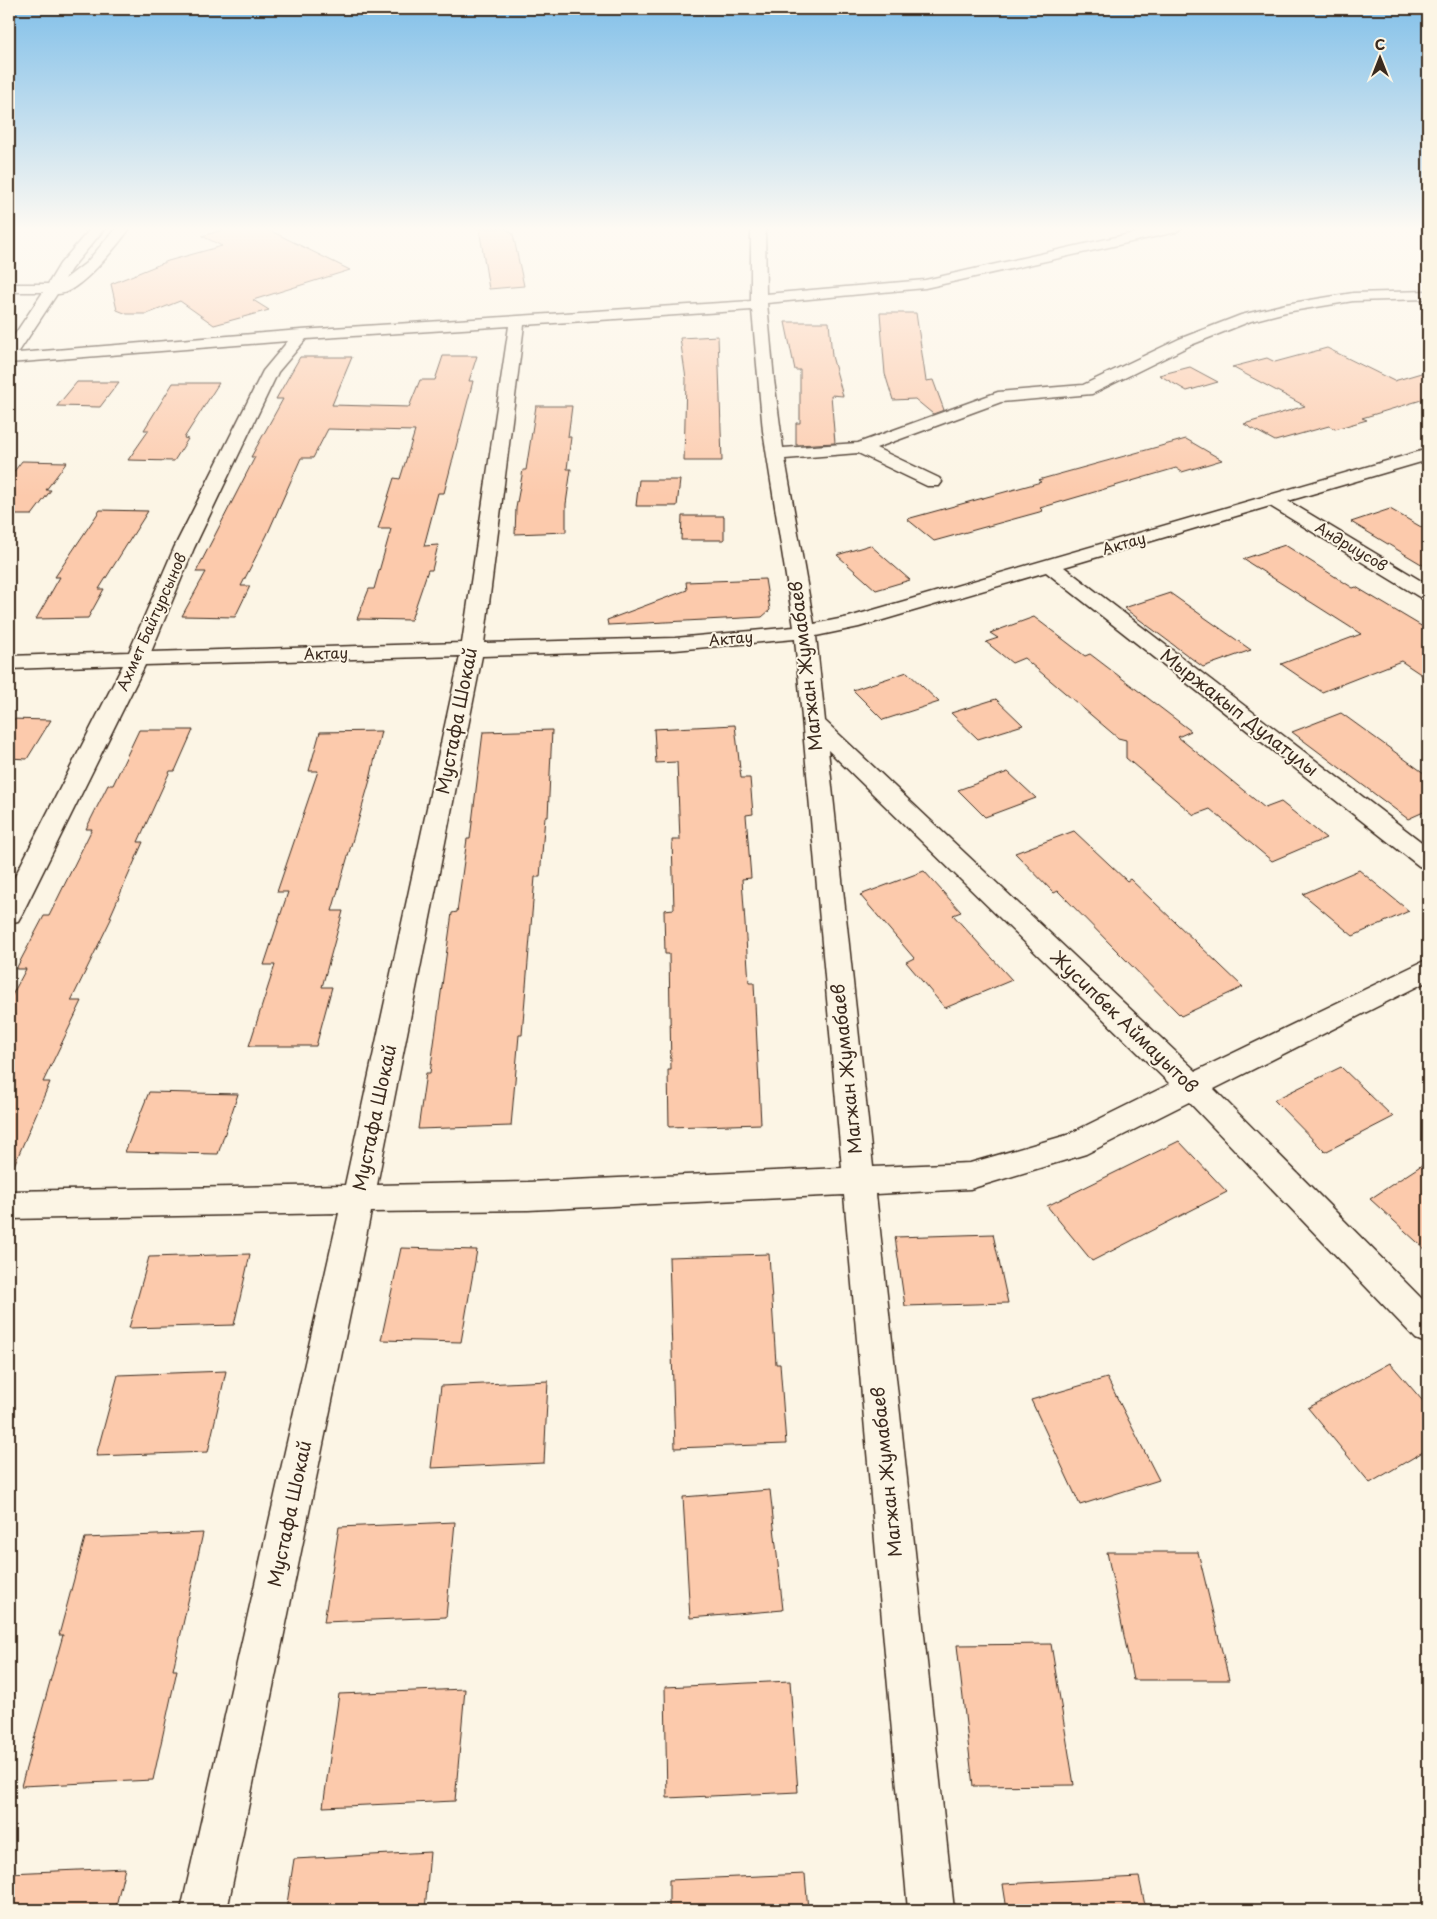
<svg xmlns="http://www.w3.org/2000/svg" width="1437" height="1919" viewBox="0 0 1437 1919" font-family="'Playpen Sans',sans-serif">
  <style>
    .building { fill: #fccaac; stroke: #3b2a1e }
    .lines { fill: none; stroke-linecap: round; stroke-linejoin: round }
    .minor-casing { stroke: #3b2a1e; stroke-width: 3 }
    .minor { fill: #fcf5e5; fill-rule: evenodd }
    .labels { text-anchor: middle; stroke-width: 4; stroke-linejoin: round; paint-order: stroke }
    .far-street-label { font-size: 15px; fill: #3b2a1e; stroke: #fcf5e5 }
    .street-label { font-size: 18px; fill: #3b2a1e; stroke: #fcf5e5 }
  </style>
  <rect width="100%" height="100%" fill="#fcf5e5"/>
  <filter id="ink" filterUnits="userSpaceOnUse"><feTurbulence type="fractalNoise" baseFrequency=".02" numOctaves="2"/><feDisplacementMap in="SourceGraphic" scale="10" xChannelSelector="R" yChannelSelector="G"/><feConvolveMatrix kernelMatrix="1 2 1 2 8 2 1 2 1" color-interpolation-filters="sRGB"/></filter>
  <g filter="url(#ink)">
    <g class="building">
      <path d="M 230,228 L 265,228 L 350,270 L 253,300 L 269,310 L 214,325 L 180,301 L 147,314 L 127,314 L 117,310 L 111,284 L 168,261 L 222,246 L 202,236 Z"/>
      <path d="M 479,228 L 505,228 L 513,234 L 524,286 L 489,289 Z"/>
      <path d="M 880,313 L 916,313 L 926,381 L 933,380 L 944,410 L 933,414 L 915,399 L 893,400 L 885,374 Z"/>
      <path d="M 785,322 L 829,322 L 832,356 L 843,396 L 831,395 L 835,443 L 796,445 L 796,423 L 800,423 L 800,370 L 795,370 Z"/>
      <path d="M 718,336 L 722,461 L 684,461 L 686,379 L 680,338 Z"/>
      <path d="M 1327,348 L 1394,381 L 1428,371 L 1428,398 L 1362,418 L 1367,420 L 1335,429 L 1329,426 L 1275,441 L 1244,424 L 1305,406 L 1232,367 L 1267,358 L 1275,362 Z"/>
      <path d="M 443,356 L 477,356 L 469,381 L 473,381 L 444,493 L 438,493 L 424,546 L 438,545 L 432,570 L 428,570 L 411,620 L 357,619 L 369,589 L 374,589 L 391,529 L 378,529 L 394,478 L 400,479 L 415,431 L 328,429 L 313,458 L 301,458 L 267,535 L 241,586 L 250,586 L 235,617 L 182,616 L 206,572 L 196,572 L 255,457 L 251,457 L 283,399 L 276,399 L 300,357 L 352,357 L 332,405 L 409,407 L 420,380 L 435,380 Z"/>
      <path d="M 1190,367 L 1218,382 L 1187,391 L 1159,375 Z"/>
      <path d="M 77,382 L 119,382 L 100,407 L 57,406 Z"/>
      <path d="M 173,383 L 219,383 L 184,438 L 188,439 L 174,461 L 128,460 L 149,430 L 144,430 Z"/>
      <path d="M 536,406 L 572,406 L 568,437 L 571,437 L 567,469 L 571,469 L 566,504 L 566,532 L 515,534 L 516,508 L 523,470 L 526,470 Z"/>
      <path d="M 1186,439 L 1222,460 L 1182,472 L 1176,468 L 1040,508 L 1043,511 L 934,541 L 907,519 L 1041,482 L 1038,480 Z"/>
      <path d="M 22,461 L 67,462 L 46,490 L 51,490 L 32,515 L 9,515 L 9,478 Z"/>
      <path d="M 639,480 L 680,480 L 677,506 L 636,506 Z"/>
      <path d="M 1390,509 L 1428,531 L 1428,568 L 1351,522 Z"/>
      <path d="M 100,510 L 148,511 L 99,589 L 104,589 L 88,618 L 36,619 L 60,577 L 55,577 Z"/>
      <path d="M 682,516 L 724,516 L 724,540 L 681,540 Z"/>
      <path d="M 870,545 L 910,580 L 876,590 L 837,555 Z"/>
      <path d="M 1285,545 L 1353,588 L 1356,587 L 1428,630 L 1428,679 L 1401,661 L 1322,692 L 1281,664 L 1361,634 L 1243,559 Z"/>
      <path d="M 765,579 L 770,610 L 762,617 L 608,625 L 607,620 L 687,590 L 686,582 Z"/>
      <path d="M 1170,593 L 1214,624 L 1251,650 L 1203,667 L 1124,608 Z"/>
      <path d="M 1034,617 L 1085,656 L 1090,654 L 1191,731 L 1178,737 L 1265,808 L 1281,802 L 1326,838 L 1272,861 L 1210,809 L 1194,815 L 1126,758 L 1126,740 L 1118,738 L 1024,658 L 1012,663 L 986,642 L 998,638 L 990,633 Z"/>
      <path d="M 907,672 L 939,702 L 883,720 L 853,690 Z"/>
      <path d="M 996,699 L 1023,725 L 978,739 L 951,713 Z"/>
      <path d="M 1341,713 L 1428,776 L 1428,810 L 1408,819 L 1292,732 Z"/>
      <path d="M 9,719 L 51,720 L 27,759 L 9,758 Z"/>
      <path d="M 735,725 L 741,778 L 750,778 L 753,814 L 746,815 L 751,878 L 742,879 L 749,983 L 754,983 L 761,1124 L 669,1127 L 668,1070 L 671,1070 L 669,954 L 665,954 L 664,910 L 674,909 L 672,840 L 680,840 L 677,762 L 656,763 L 654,729 Z"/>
      <path d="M 139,730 L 193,730 L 175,771 L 170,771 L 138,842 L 143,842 L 110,917 L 112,917 L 71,1001 L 82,1001 L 43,1082 L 50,1082 L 9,1177 L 9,1001 L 26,969 L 16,969 L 44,916 L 49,916 L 92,829 L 86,829 L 108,785 L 113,785 Z"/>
      <path d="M 552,730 L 548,817 L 545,817 L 540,877 L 535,877 L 522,1035 L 519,1035 L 511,1126 L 418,1129 L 426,1073 L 430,1073 L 452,913 L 457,912 L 467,839 L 470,839 L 483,732 Z"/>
      <path d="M 381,731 L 370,780 L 332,911 L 343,911 L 322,987 L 332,987 L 316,1046 L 249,1046 L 275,965 L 264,965 L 288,892 L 277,892 L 318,771 L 309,771 L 320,732 Z"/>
      <path d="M 1008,772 L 1036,798 L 985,817 L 958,790 Z"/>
      <path d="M 1074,831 L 1127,881 L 1130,879 L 1243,987 L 1181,1016 L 1058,891 L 1054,893 L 1015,853 Z"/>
      <path d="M 1359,870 L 1409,911 L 1353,936 L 1303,894 Z"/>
      <path d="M 924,871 L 961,912 L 953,915 L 1012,980 L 945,1008 L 906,962 L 914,958 L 860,895 Z"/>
      <path d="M 1341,1067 L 1393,1117 L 1325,1152 L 1274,1100 Z"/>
      <path d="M 149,1092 L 238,1094 L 218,1154 L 125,1152 Z"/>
      <path d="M 1179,1141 L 1227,1192 L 1092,1261 L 1047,1206 Z"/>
      <path d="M 1428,1161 L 1428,1252 L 1370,1199 Z"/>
      <path d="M 993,1234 L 1008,1303 L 905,1306 L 895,1237 Z"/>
      <path d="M 401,1248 L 477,1250 L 461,1342 L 381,1340 Z"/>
      <path d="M 250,1254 L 234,1325 L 129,1328 L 149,1257 Z"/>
      <path d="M 769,1254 L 776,1364 L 780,1364 L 786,1444 L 675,1448 L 669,1257 Z"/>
      <path d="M 1390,1363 L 1428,1407 L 1428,1449 L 1370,1483 L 1308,1408 Z"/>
      <path d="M 226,1371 L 208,1452 L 96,1456 L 118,1375 Z"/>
      <path d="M 1107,1378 L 1159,1480 L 1080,1505 L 1031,1400 Z"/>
      <path d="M 548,1381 L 544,1463 L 431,1468 L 441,1386 Z"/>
      <path d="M 770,1490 L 783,1610 L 690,1618 L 683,1497 Z"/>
      <path d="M 455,1522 L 446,1617 L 324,1622 L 339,1527 Z"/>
      <path d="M 203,1533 L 173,1670 L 177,1670 L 153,1780 L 21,1786 L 63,1635 L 59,1635 L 85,1538 Z"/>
      <path d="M 1107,1552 L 1198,1552 L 1229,1680 L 1133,1680 Z"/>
      <path d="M 1051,1644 L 1074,1785 L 973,1786 L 957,1645 Z"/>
      <path d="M 790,1681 L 798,1792 L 667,1798 L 665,1687 Z"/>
      <path d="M 465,1689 L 455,1801 L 323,1807 L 339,1694 Z"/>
      <path d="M 430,1852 L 425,1910 L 286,1910 L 294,1859 Z"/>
      <path d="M 125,1868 L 115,1910 L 9,1910 L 9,1873 Z"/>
      <path d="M 805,1874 L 808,1910 L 669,1910 L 669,1880 Z"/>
      <path d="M 1139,1877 L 1146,1910 L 1007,1910 L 1003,1884 Z"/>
    </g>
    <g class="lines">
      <defs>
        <path id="minor" d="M 91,228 L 105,228 L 71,269 L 65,279 L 86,263 L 116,228 L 130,228 C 119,244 77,296 57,294 L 18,353 L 301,330 L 751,301 L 751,228 L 765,228 L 766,294 L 925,280 L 1156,228 L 1182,228 L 1176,232 L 925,288 L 767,303 L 774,380 L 783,448 L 858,443 L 998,392 L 1083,385 L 1179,339 L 1241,315 L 1286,304 L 1353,293 L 1428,291 L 1428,299 L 1353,301 L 1286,312 L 1251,321 L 1191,345 L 1092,394 L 1001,402 L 876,448 L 939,478 L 942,482 L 939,486 L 927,486 L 858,453 L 785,459 L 814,624 L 849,617 L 1428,449 L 1428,460 L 1288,501 L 1428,585 L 1428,600 L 1421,598 L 1270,506 L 1064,567 L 1428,847 L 1428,869 L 1419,866 L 1046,572 L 859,627 L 816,636 L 825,721 L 1196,1071 L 1428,959 L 1428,981 L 1214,1089 L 1428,1305 L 1428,1344 L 1416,1339 L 1189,1102 L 1086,1154 L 970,1189 L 876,1194 L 954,1910 L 908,1910 L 844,1195 L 528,1210 L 371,1212 L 227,1910 L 181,1910 L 339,1213 L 9,1219 L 9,1191 L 345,1185 L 460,656 L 145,665 L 22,914 L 18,921 L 9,923 L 9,888 L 123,665 L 9,669 L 9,656 L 129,652 L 174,548 L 263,371 L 288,341 L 9,363 L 9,343 L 43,292 L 9,292 L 9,284 L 48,284 L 60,264 ZM 752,310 L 763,431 L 794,627 L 675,638 L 484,643 L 524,325 ZM 509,326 L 462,643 L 151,652 L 194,548 L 278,372 L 306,339 ZM 795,639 L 842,1168 L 528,1182 L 377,1185 L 482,656 L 675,650 ZM 828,750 L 1170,1084 L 1067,1135 L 970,1163 L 873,1167 Z"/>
      </defs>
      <use href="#minor" class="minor-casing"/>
      <use href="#minor" class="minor"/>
    </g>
  </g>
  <linearGradient id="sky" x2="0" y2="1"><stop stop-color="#82c0e9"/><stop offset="0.46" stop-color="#fefaf3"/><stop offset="1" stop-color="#fefaf3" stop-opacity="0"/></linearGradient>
  <rect width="1437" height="497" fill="url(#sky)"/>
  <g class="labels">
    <g class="far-street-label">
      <text transform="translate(1124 544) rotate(-16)" y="5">Актау</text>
      <text transform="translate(1351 547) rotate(31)" y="5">Андриусов</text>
      <text transform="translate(152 622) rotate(-66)" y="5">Ахмет Байтурсынов</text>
      <text transform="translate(731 639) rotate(-5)" y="5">Актау</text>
      <text transform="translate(326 654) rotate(-2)" y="5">Актау</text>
    </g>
    <g class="street-label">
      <text transform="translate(806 666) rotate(-97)" y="6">Магжан Жумабаев</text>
      <text transform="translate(1239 713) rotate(38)" y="6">Мыржакып Дулатулы</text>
      <text transform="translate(457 721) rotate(-79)" y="6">Мустафа Шокай</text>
      <text transform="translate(1124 1022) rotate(44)" y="6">Жусипбек Аймауытов</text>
      <text transform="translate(847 1069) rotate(-96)" y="6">Магжан Жумабаев</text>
      <text transform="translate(375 1118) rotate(-78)" y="6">Мустафа Шокай</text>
      <text transform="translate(887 1472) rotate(-96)" y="6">Магжан Жумабаев</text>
      <text transform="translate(290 1514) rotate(-78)" y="6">Мустафа Шокай</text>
    </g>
  </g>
  <rect width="1437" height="1919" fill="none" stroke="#fcf5e5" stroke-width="30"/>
  <rect x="15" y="15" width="1407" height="1889" fill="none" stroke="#3b2a1e" stroke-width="2" filter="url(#ink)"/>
  <g transform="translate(1380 58)" stroke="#fcf5e5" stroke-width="4" paint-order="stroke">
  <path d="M0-4L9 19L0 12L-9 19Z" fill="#3b2a1e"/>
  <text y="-8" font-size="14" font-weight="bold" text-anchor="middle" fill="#3b2a1e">С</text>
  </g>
</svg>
